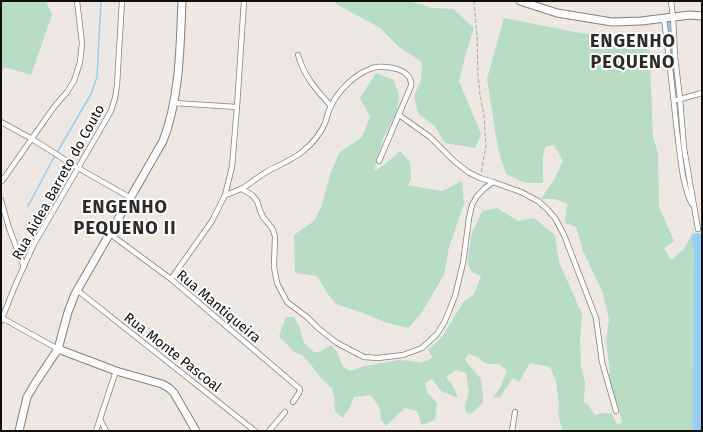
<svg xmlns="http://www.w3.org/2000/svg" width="703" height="432" viewBox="0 0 703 432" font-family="'Fira Sans',sans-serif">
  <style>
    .green { fill: #b6dcc3 }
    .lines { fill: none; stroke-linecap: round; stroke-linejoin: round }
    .stream { stroke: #95cef5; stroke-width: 1.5 }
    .river { stroke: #95cef5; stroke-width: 10 }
    .street-casing { stroke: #847f7b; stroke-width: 6 }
    .secondary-casing { stroke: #847f7b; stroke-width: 9 }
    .path { stroke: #a9a4a1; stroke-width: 1; stroke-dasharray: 4 2; stroke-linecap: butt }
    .street { stroke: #fff; stroke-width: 4.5 }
    .secondary { stroke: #fff; stroke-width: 7 }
    .labels { text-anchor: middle; stroke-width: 4; stroke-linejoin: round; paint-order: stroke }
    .street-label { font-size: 14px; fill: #110f0e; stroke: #fff }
    .district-label { font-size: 18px; font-weight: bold; letter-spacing: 1px; fill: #2d2926; stroke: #fff }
  </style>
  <rect width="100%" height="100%" fill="#eee8e4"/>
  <g class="green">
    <path d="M 1,1 L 46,1 L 52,15 L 31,75 L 8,68 L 1,69 Z"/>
    <path d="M 336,1 L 409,1 L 432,8 L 453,9 L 474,28 L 466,53 L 459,81 L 481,134 L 475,148 L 445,143 L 434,125 L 418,114 L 414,96 L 421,80 L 422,62 L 399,47 L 380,28 L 336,4 Z"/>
    <path d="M 504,18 L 580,33 L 649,39 L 653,137 L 658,153 L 659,207 L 674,241 L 664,248 L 671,260 L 684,249 L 693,232 L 698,268 L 702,275 L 702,431 L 563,431 L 558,415 L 559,406 L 556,381 L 550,367 L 530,363 L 519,382 L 513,378 L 500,397 L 493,398 L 502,384 L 507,370 L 499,364 L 489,364 L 483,362 L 478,357 L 468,354 L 465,360 L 481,379 L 483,394 L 483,403 L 471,414 L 466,412 L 465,406 L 469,391 L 466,373 L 456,370 L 446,377 L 453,386 L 458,398 L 441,391 L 432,379 L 425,383 L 427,392 L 437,403 L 435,420 L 422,425 L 417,411 L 405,408 L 386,426 L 381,420 L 380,409 L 371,395 L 354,397 L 350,407 L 343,418 L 335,411 L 334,397 L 332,388 L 322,379 L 312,366 L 302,355 L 294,352 L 279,336 L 284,322 L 287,317 L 294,317 L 299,326 L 304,343 L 314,352 L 319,352 L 331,345 L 337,352 L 343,367 L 350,371 L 365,366 L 399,360 L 413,361 L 420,363 L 433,358 L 428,350 L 442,337 L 464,301 L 471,297 L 474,294 L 481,276 L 472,272 L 467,262 L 472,233 L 482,211 L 497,208 L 518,221 L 534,218 L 555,235 L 559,262 L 582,314 L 580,342 L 581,367 L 585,382 L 584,402 L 587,403 L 595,415 L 603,413 L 612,414 L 617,424 L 622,423 L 620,414 L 608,377 L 610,372 L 606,341 L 609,320 L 603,293 L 583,251 L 576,227 L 565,223 L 567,204 L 555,199 L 541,199 L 554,180 L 563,161 L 554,145 L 545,147 L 543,157 L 543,183 L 525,183 L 506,174 L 498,149 L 487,79 Z"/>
    <path d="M 376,73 L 394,80 L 399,96 L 397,113 L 383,138 L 374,171 C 385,165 391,159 400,151 L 410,162 L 411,179 L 408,185 L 424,188 L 442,191 L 462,181 L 464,204 L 449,247 L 444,275 L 420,315 L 408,328 L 384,322 L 366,314 L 336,304 L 328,294 L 317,276 L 295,273 L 294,235 L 314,221 L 322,205 L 330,175 L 339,153 L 362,137 L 370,117 L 360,98 Z"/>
  </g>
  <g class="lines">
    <path class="stream" d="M 28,206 L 52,161 L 91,94 L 97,77 L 101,1"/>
    <g class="river">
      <path d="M 668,22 L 675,91"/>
      <path d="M 697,238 L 699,248 L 698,431"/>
    </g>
    <defs>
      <g id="street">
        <path d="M 671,1 L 673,17 L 675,56 L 680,99 L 684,148 L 698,229"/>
        <path d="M 664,19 C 669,56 673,94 677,132 C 680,153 682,186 692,204"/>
        <path d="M 298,55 C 305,78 315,88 331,106"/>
        <path d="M 677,100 L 702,93"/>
        <path d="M 174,103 L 237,107"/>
        <path d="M 399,115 L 430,137 L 454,161 L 468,172 L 480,178 L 493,182"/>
        <path d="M 1,122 L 32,139 L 78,168 L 131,198"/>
        <path d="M 2,181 L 54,107 L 67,92 L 74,81 L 80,62 L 82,43 L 77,1"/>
        <path d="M 242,189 L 252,195 L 257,201 L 260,210 L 263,217 L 272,228 L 275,236 L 274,267 L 277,283 L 287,302 L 307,317 L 318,328 L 337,343 L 364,357 L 378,358 L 403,355 L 422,348 L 437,334 L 445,321 L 455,296 L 463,263 L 469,218 L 472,205 L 477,196 L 485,188 L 493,182 L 521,192 L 538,201 L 547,209 L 555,218 L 564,235 L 596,318 L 602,362 L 616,411"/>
        <path d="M 225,195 C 231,193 237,191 243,188 C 251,183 259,176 268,171 C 279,165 292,160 302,152 C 312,144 320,135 325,123 C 327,118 328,111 331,106 C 338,91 354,75 370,69 C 377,65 389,67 397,69 C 405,72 412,76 411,86 L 379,161"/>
        <path d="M 1,200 L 9,228 L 24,267"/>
        <path d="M 110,234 L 171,279 L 300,389 L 299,393 L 293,402"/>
        <path d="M 171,279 L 212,221 L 225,195 L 232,167 L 237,107 L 244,1"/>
        <path d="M 77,290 L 255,431"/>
        <path d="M 2,318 L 58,349"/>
        <path d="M 1,321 L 15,286 L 34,244 L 111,111 L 115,98 L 117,85 L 122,1"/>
        <path d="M 100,419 L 106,431"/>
        <path d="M 96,431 L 116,371"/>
        <path d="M 269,431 L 285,412"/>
        <path d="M 512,431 L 515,412"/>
      </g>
      <g id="secondary">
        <path d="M 520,1 L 557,13 L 612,22 L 641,21 L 690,15 L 702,16"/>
        <path d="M 58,349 L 116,371 L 162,384 L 169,388 L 174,393 L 196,431"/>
        <path d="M 19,431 L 27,397 L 36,382 L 58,349 L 68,312 L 75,294 L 163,141 C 180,97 180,48 182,1"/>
      </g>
    </defs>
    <use href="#street" class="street-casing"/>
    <use href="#secondary" class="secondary-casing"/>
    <path class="path" d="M 474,1 L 477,36 L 478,75 L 480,94 L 484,116 L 486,146 L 481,174"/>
    <use href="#street" class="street"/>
    <use href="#secondary" class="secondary"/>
  </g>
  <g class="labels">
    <g class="street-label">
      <text transform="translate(58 182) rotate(-61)" y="5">Rua Aidea Barreto do Couto</text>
      <text transform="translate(219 306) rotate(40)" y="5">Rua Mantiqueira</text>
      <text transform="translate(173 352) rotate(38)" y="5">Rua Monte Pascoal</text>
    </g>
    <g class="district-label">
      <text x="633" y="47">ENGENHO<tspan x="633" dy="21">PEQUENO</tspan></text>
      <text x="125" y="213">ENGENHO<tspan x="125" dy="21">PEQUENO II</tspan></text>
    </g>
  </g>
  <rect width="703" height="432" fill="none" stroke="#110f0e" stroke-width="4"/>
</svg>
